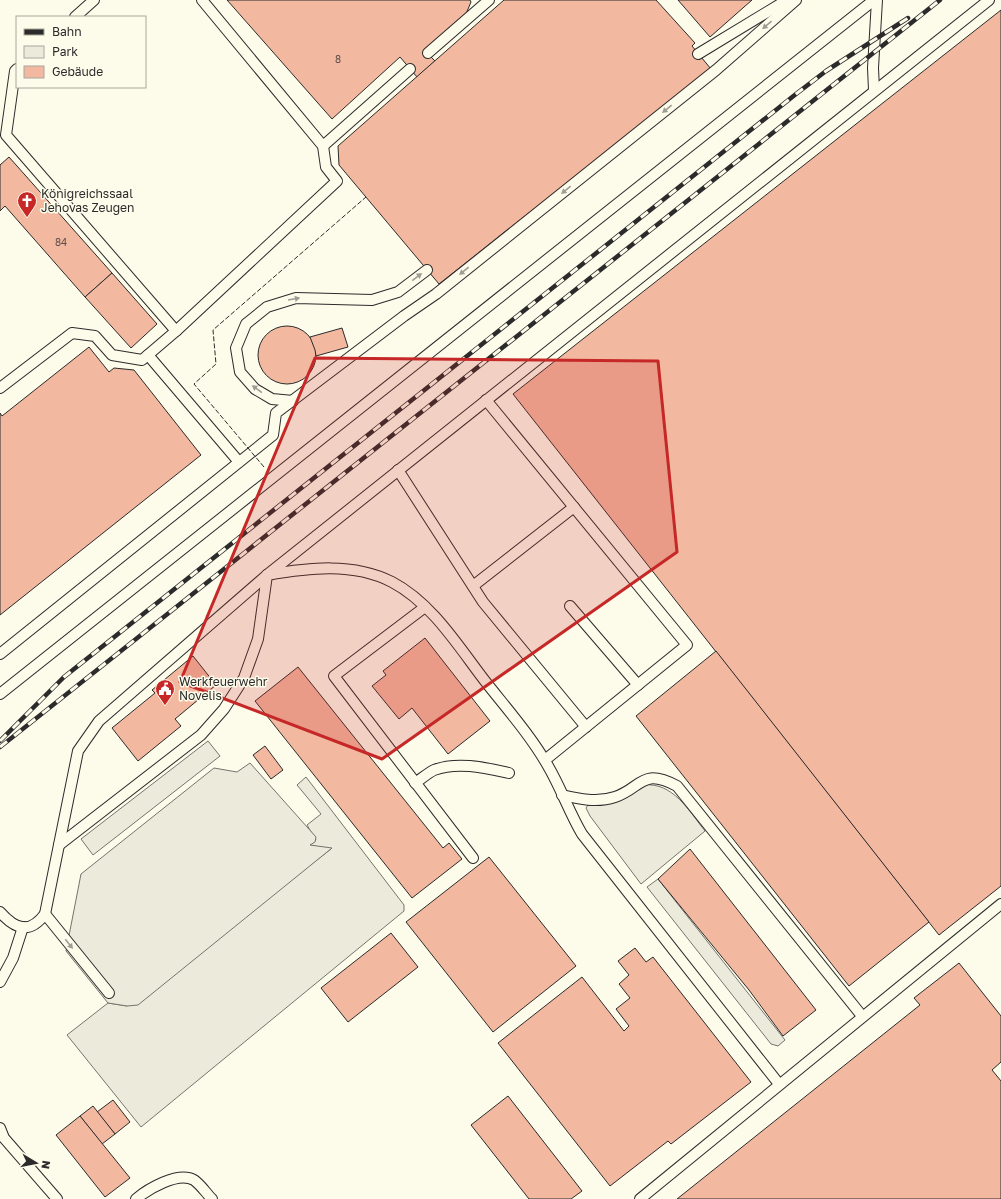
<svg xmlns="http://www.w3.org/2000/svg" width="1001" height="1199" viewBox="0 0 1001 1199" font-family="'Golos Text',sans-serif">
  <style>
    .green { fill: #ecebdb; stroke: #74746e }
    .parking { fill: #eceadb; stroke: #74746e }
    .building { fill: #f2b8a0; stroke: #2b2b2b }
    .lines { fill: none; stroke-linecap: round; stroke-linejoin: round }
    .service-casing { stroke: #2b2b2b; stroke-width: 12 }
    .service { stroke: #fdfbea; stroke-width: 10 }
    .rail-casing { stroke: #2b2b2b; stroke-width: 4.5 }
    .rail { stroke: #fdfbea; stroke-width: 3; stroke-dasharray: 9; stroke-linecap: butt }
    .fence { stroke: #2b2b2b; stroke-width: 1; stroke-dasharray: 5 2; stroke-linecap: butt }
    .oneway { fill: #9e9d94 }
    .marked { fill: #c62828; fill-opacity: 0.2; stroke: #c62828; stroke-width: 3; stroke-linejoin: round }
    .labels { text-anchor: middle; stroke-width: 3; stroke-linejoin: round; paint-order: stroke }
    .number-label { font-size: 10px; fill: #5d4e48 }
    .poi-label { font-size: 12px; fill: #2b2b2b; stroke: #fdfbea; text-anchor: start }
  </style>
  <rect width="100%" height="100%" fill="#fdfbea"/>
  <g class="green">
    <path d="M 306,777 L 404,905 L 404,911 L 141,1127 L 67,1035 L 108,1003 L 127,1006 L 331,849 L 309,845 L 316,840 L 307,825 L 321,814 L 297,785 Z"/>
    <path d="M 644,785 C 673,782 689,811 705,831 L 641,884 L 590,816 L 586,808 L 588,805 C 614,806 624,799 644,785 Z"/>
    <path d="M 658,879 L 785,1040 L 778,1046 L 771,1044 L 647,887 Z"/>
  </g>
  <g class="parking">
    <path d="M 208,741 L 220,756 L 93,855 L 81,839 Z"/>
    <path d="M 250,763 L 316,837 L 315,842 L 310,845 L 332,848 L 138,1005 L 127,1006 L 108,1003 L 66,951 L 81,874 L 214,768 L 237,772 Z"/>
  </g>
  <g class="building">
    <path d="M 227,0 L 470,0 L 471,2 L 463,21 L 427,53 L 435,61 L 417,77 L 400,57 L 332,119 Z"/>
    <path d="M 504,0 L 656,0 L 695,43 L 692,46 L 711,69 L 439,284 L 339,165 L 338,146 Z"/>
    <path d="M 678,0 L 752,0 L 710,37 Z"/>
    <path d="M 1001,10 L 1001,886 L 939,935 L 513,394 Z"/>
    <path d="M 9,157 L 112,273 L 85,297 L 5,206 L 0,211 L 0,165 Z"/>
    <path d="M 112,273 L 157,324 L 131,348 L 85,297 Z"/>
    <circle cx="287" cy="355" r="29"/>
    <path d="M 342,328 L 348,347 L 316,356 L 315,350 L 310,337 Z"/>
    <path d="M 89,347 L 109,372 L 114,368 L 134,370 L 201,455 L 0,615 L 0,413 L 2,416 Z"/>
    <path d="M 425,638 L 490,721 L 448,754 L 412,708 L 399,719 L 372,686 L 386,675 L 383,671 Z"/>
    <path d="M 716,651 L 929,922 L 849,986 L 636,716 Z"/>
    <path d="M 193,656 L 216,685 L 175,719 L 181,726 L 138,761 L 112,728 L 155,693 L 152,690 Z"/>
    <path d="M 298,667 L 443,848 L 449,843 L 462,859 L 412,898 L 255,701 Z"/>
    <path d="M 265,746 L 283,770 L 271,779 L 253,755 Z"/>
    <path d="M 690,849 L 816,1010 L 783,1036 L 749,990 L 658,879 Z"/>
    <path d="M 489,857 L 576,966 L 493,1032 L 406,922 Z"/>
    <path d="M 391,933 L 418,967 L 348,1022 L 321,988 Z"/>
    <path d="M 635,948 L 646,962 L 653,957 L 751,1082 L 671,1144 L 668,1141 L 610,1186 L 498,1043 L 582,977 L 624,1031 L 629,1026 L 616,1009 L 630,998 L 619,984 L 629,975 L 618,961 Z"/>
    <path d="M 959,963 L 1001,1016 L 1001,1062 L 992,1070 L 1001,1081 L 1001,1199 L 677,1199 L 920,1005 L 914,998 Z"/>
    <path d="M 508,1096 L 582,1191 L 571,1199 L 529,1199 L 471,1125 Z"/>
    <path d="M 113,1100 L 130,1122 L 115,1134 L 97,1112 Z"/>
    <path d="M 93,1106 L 115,1134 L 102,1144 L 80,1116 Z"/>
    <path d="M 80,1116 L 130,1178 L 105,1197 L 56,1135 Z"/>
  </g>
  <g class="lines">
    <defs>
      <g id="service">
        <path d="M 75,17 L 94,0"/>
        <path d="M 428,53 L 489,0"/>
        <path d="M 698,54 L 787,0"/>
        <path d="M 17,69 L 15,71 L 6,135 L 176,331"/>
        <path d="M 874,90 L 873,68 L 877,0"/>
        <path d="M 323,146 L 410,69"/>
        <path d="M 148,355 L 239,462"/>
        <path d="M 0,388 L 72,333 L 95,336 L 112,355 L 142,360 L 176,331 L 337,181 L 326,167 L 323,146 L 202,0"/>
        <path d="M 486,400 L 687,645 L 545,760"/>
        <path d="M 293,401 L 272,399 L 255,389 L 240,372 L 236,348 L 246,324 L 267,307 L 296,298 L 372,300 L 398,292 L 427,270"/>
        <path d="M 398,470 L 483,602 L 586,727"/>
        <path d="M 473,586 L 574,507"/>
        <path d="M 570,606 L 638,685"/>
        <path d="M 425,607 L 334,676 L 473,858"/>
        <path d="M 0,654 L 273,435 L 276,413 L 404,316 L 436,294 L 716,70 L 796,0"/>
        <path d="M 0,694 L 874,0"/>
        <path d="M 415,783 C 421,779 428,773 434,770 C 458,761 486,768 509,773"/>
        <path d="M 562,795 C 579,799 597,803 615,797 C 642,788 641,767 677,786 L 862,1016"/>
        <path d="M 59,845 L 201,735 L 224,709 L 244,678 L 258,639 L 267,575 C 308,568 353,562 392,582 C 432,603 458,646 485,681 C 507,709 531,736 548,766 C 561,788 569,812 582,834 L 779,1084"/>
        <path d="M 0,912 C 16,930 30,934 45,914 L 78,751 L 99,721 L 267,575 L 989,0"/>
        <path d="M 45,914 L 109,993"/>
        <path d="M 0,982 L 13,958 L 23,927"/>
        <path d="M 0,1128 L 4,1138 L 57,1199"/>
        <path d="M 136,1199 C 148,1189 178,1171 194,1180 C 201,1185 206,1193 212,1199"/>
        <path d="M 640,1199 L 1001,904"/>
      </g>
    </defs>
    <use href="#service" class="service-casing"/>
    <use href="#service" class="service"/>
    <defs>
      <g id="rail">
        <path d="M 0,741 L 64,677 L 796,94 L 826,71 L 908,18"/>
        <path d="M 0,747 L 940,0"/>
      </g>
    </defs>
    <use href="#rail" class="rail-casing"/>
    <use href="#rail" class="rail"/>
    <path class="fence" d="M 264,467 L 194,384 L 216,364 L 213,330 L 366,197"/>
  </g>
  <defs><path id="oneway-solid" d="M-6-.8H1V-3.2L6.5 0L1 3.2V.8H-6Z"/></defs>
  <g class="oneway">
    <use href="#oneway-solid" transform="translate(767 25) rotate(140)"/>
    <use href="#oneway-solid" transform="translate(667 109) rotate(141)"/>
    <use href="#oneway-solid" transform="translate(566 190) rotate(141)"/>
    <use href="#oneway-solid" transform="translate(464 271) rotate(141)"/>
    <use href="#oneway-solid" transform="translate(417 277) rotate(-37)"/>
    <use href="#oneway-solid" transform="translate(294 299) rotate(-10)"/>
    <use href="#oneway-solid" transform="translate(257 389) rotate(-144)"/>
    <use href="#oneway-solid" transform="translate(69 944) rotate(52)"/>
  </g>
  <path class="marked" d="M 315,358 L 658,361 L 677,552 L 382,759 L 180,682 Z"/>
  <defs>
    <symbol id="church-pin" viewBox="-11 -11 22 30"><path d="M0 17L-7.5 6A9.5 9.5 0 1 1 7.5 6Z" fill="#c62828" stroke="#fdfbea"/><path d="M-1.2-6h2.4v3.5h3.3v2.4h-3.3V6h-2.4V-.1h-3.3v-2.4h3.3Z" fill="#fff"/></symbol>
    <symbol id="civic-pin" viewBox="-11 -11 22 30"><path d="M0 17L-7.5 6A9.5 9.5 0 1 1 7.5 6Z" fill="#c62828" stroke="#fdfbea"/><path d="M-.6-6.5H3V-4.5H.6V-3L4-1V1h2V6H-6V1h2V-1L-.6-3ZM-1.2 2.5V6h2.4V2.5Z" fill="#fff"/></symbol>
  </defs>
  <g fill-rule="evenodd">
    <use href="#church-pin" x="16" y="190" width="22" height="30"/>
    <use href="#civic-pin" x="154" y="678" width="22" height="30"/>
  </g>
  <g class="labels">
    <g class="number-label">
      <text x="338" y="63">8</text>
      <text x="61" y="246">84</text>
    </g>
    <g class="poi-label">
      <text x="41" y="198">Königreichssaal<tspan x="41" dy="14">Jehovas Zeugen</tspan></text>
      <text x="179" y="686">Werkfeuerwehr<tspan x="179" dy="14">Novelis</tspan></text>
    </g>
  </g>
  <rect x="16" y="16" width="130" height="72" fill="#fdfbea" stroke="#a9a89e"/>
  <rect x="24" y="29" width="20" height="6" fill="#2b2b2b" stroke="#a9a89e"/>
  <text x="52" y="36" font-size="12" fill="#2b2b2b">Bahn</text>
  <rect x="24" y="46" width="20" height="12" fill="#ecebdb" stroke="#a9a89e"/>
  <text x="52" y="56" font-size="12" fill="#2b2b2b">Park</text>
  <rect x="24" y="66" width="20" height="12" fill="#f2b8a0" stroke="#a9a89e"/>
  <text x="52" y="76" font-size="12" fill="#2b2b2b">Gebäude</text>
  <g transform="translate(36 1163) rotate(100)" stroke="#fdfbea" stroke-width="3" paint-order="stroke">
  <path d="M0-3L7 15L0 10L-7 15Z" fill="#2b2b2b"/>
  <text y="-6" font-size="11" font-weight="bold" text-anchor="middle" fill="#2b2b2b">N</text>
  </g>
</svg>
